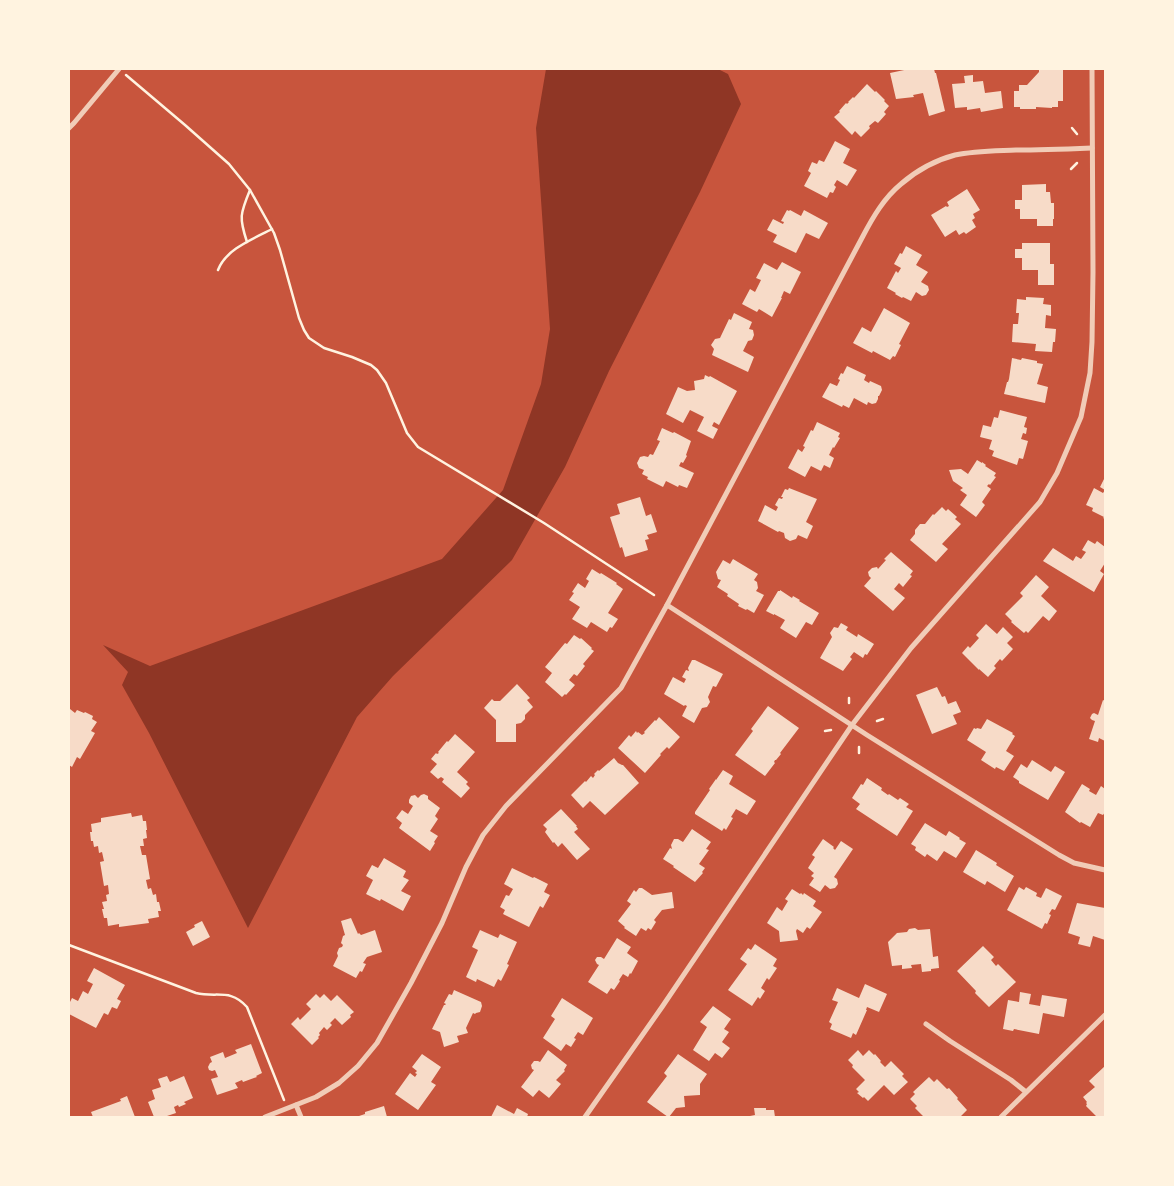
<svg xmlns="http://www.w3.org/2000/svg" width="1174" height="1186" viewBox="0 0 1174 1186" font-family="Jost,sans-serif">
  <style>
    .water { fill: #8f3625 }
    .building { fill: #f7dbc8 }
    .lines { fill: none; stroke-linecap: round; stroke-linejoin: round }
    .path { stroke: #fff3e0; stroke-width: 2.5 }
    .minor { stroke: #f1ccb7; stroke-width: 5 }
  </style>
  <rect width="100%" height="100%" fill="#c8553d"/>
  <path class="water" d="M 546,69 L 718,69 L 728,74 L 741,104 L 700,192 L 609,371 L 565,467 L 512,560 L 393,676 L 357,717 L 248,928 L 149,733 L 122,685 L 128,672 L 103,645 L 150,666 L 442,559 L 503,490 L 541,384 L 550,329 L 536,128 Z"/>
  <g class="building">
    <path d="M 909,69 L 934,69 L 935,73 L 936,73 L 945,111 L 929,116 L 923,93 L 913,95 L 914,97 L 896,99 L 890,73 Z"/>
    <path d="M 1039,69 L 1063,69 L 1063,101 L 1058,101 L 1058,107 L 1052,107 L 1052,108 L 1036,107 L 1036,109 L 1020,109 L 1020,107 L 1014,107 L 1014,91 L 1019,91 L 1019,85 L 1027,85 L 1039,72 Z"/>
    <path d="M 973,75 L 973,82 L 983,81 L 985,93 L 1001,91 L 1003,108 L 981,112 L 980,108 L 967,110 L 967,107 L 955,108 L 952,84 L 965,83 L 964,76 Z"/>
    <path d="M 867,84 L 875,92 L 876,91 L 885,100 L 884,101 L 889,106 L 884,112 L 886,114 L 878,123 L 875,121 L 869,126 L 870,128 L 861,137 L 855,131 L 852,135 L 834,117 L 840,112 L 839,111 L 846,103 L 847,104 L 849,102 L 848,102 L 853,97 L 854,98 Z"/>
    <path d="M 835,141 L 850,149 L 843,163 L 857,170 L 847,186 L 837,180 L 834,185 L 836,187 L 833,193 L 830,192 L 827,198 L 804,186 L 811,173 L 808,171 L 812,162 L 817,164 L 819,160 L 824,162 Z"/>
    <path d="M 1046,184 L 1046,192 L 1050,192 L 1051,203 L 1054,203 L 1054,219 L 1053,219 L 1053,226 L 1037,226 L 1037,219 L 1020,219 L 1020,209 L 1015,209 L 1015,200 L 1022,200 L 1022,185 Z"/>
    <path d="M 967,189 L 980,210 L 973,214 L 975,218 L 972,220 L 976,227 L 966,234 L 964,232 L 959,235 L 956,230 L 945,237 L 931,215 L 946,206 L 947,207 L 949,206 L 947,202 Z"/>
    <path d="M 787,210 L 789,211 L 790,210 L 801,216 L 804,210 L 828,223 L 819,239 L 806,233 L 796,253 L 773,242 L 777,235 L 767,230 L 773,219 L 783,224 L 784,222 L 781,221 Z"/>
    <path d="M 1022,243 L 1050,243 L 1050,264 L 1054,264 L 1054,285 L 1038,285 L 1038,270 L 1022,270 L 1022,258 L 1015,258 L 1015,249 L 1022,249 Z"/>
    <path d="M 906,246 L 922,255 L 916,265 L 928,272 L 921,282 L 928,286 L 929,290 L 926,295 L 922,296 L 916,292 L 911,301 L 903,297 L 902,298 L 895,294 L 896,293 L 887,288 L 896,271 L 898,273 L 901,268 L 894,264 L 900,253 L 902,254 Z"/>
    <path d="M 782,262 L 801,272 L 790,294 L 784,291 L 781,298 L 782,298 L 772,317 L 759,309 L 757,312 L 742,304 L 750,289 L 755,292 L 761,280 L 756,278 L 764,263 L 777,270 Z"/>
    <path d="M 1026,297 L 1044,298 L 1043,304 L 1051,305 L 1051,316 L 1046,315 L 1045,328 L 1056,329 L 1055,342 L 1053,342 L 1052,352 L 1035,351 L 1036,344 L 1012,342 L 1013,324 L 1018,324 L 1019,313 L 1016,313 L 1017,299 L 1026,300 Z"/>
    <path d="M 884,308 L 910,323 L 899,344 L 901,345 L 895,357 L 893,356 L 890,360 L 873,351 L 872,353 L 853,343 L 862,327 L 871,332 Z"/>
    <path d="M 734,313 L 752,322 L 749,329 L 753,330 L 754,335 L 752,340 L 748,341 L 743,351 L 754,357 L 748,372 L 712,355 L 714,349 L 711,345 L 715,339 L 720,338 L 729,319 L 731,320 Z"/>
    <path d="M 1012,358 L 1021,360 L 1022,358 L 1037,361 L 1037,363 L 1043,364 L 1037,384 L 1048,387 L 1045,403 L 1004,394 L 1007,382 L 1008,382 L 1009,379 Z"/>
    <path d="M 847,366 L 866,375 L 864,380 L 869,383 L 870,381 L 881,386 L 882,390 L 879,396 L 878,396 L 878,399 L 876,403 L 872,404 L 868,402 L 867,405 L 854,398 L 849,408 L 843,405 L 842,407 L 822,397 L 830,383 L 837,386 L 840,380 L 838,379 L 841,373 L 843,374 Z"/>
    <path d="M 705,375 L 709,377 L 710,376 L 737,391 L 719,425 L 714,422 L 712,426 L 718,429 L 713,439 L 697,431 L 704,417 L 690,410 L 683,423 L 666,414 L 678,387 L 687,391 L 695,390 L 694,381 L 704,379 Z"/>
    <path d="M 1000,410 L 1027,417 L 1024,427 L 1027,428 L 1026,434 L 1023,433 L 1021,439 L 1028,441 L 1023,459 L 1019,458 L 1017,465 L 992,456 L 994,451 L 989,449 L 992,440 L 980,437 L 983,425 L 991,427 L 994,417 L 998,418 Z"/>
    <path d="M 817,422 L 840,433 L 838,437 L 840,438 L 834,448 L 833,447 L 829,455 L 834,458 L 830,468 L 824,465 L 821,471 L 811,466 L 805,477 L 788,468 L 798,449 L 802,452 L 805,447 L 803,446 L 811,430 L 813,431 Z"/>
    <path d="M 662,428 L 673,433 L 674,432 L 691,441 L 686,455 L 687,456 L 683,463 L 681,462 L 679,466 L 694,473 L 687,488 L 679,485 L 678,487 L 666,481 L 663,487 L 647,479 L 648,477 L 642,474 L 644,470 L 639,468 L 637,463 L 640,457 L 644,456 L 648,457 L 650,454 L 653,455 L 660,441 L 657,440 Z"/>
    <path d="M 977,460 L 982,463 L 982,462 L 986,465 L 985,466 L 996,473 L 994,476 L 996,477 L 990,485 L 989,484 L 987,486 L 991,489 L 982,502 L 985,505 L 976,517 L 960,505 L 967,495 L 960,490 L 963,488 L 953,481 L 949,470 L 961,469 L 968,474 Z"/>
    <path d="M 1105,477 L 1105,519 L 1103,518 L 1104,517 L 1092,511 L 1093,508 L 1086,505 L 1094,488 L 1103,493 L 1105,490 L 1100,487 Z"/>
    <path d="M 789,488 L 817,499 L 806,522 L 813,526 L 807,539 L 798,535 L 796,539 L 790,541 L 785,538 L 784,533 L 779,531 L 778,532 L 758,521 L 765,505 L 776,511 L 778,507 L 775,505 L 779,498 L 782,499 L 783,497 L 781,497 L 785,489 L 788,490 Z"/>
    <path d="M 640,497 L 646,516 L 651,514 L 657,532 L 647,535 L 649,539 L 645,540 L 648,550 L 625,557 L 622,547 L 620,548 L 610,517 L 620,514 L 617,504 Z"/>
    <path d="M 942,507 L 946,511 L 948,509 L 957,517 L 955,519 L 961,524 L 942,544 L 948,549 L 936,562 L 910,540 L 915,534 L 915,530 L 920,524 L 925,524 L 933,514 L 934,515 Z"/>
    <path d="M 1088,540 L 1095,544 L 1097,541 L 1105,547 L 1105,563 L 1100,571 L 1104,574 L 1094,592 L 1043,561 L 1053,548 L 1073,561 L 1076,556 L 1081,559 L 1086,552 L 1082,550 Z"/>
    <path d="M 891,552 L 913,571 L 910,575 L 912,576 L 903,587 L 899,583 L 894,589 L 905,598 L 893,611 L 864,586 L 871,578 L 869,576 L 868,572 L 872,568 L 877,567 L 878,569 L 886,560 L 884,559 Z"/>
    <path d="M 733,559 L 758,574 L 754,580 L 757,582 L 758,588 L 756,591 L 764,595 L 754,613 L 747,609 L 746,610 L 738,606 L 739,604 L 727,596 L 728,594 L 717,587 L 721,580 L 718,579 L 716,572 L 723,560 L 730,564 Z"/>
    <path d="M 592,569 L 600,574 L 601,573 L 617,583 L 616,584 L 623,589 L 608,613 L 618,619 L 612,628 L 610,627 L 607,632 L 591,622 L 587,628 L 572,619 L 580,607 L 569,600 L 574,593 L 572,592 L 578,583 L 585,588 L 589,581 L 586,579 Z"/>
    <path d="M 1036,575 L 1049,587 L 1041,596 L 1057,611 L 1049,621 L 1043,616 L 1028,633 L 1026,631 L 1024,633 L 1011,622 L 1012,621 L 1005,614 L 1023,596 L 1020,593 Z"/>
    <path d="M 780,590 L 792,598 L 793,596 L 800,600 L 799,601 L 819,613 L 812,625 L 806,622 L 796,638 L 780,628 L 785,620 L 774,614 L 774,615 L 766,611 L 778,591 L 780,591 Z"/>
    <path d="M 841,623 L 848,627 L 846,630 L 857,637 L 858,634 L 874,644 L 867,655 L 865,654 L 863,658 L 854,652 L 850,657 L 852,659 L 843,671 L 820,658 L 832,637 L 830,633 L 834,627 L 838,628 Z"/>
    <path d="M 986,624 L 997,634 L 1003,627 L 1013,637 L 1007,643 L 1013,649 L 1002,661 L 1000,659 L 994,666 L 996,668 L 988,677 L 979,669 L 979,670 L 962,653 L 968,646 L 970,648 L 979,638 L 976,635 Z"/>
    <path d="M 574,635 L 580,639 L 581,638 L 592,648 L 591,649 L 594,651 L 583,664 L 585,666 L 577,676 L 574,674 L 569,680 L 575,685 L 566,695 L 565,694 L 562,697 L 545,682 L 552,673 L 545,667 L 565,643 L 567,644 Z"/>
    <path d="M 692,660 L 695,660 L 723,674 L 716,687 L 713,686 L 708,697 L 710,702 L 707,707 L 702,708 L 694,723 L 682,716 L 687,706 L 685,705 L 684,706 L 664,694 L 673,677 L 684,683 L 686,679 L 682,677 L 686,670 L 689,671 L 688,668 Z"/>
    <path d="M 517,684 L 530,698 L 527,700 L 533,707 L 525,715 L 525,719 L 521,723 L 516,724 L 516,742 L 496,742 L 496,720 L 484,708 L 492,699 L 494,701 L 500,701 Z"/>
    <path d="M 937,687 L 942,697 L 945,696 L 948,704 L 956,701 L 961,712 L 953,715 L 957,724 L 932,734 L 916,695 Z"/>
    <path d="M 1103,700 L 1105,701 L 1105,741 L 1099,738 L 1098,742 L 1089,739 L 1095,721 L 1092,720 L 1090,718 L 1092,714 L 1094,713 L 1098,715 Z"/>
    <path d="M 768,706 L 799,728 L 780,753 L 781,754 L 776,760 L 775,760 L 774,762 L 775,763 L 765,776 L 735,755 L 753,731 L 751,729 Z"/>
    <path d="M 70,709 L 75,713 L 77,710 L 84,713 L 85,712 L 93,716 L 92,719 L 97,722 L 91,731 L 95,733 L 80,759 L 77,757 L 72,767 L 69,765 Z"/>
    <path d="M 659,717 L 680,737 L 669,749 L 667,747 L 660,754 L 661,755 L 645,773 L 618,748 L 629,735 L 631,737 L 636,731 L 637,733 L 638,732 L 642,735 L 645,733 L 644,732 L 655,720 L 656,721 Z"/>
    <path d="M 987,719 L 1013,733 L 1012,734 L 1015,736 L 1006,751 L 1014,756 L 1004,771 L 996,767 L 995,769 L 981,760 L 986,752 L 967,740 L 974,728 L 976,729 L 977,728 L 981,729 Z"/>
    <path d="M 455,734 L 475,752 L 457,772 L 468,782 L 466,784 L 470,788 L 461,798 L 442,782 L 444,779 L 441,777 L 438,779 L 430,772 L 437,764 L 431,759 L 436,753 L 437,754 L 439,753 L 438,752 L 447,741 L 448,742 Z"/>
    <path d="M 614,758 L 618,763 L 622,765 L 623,765 L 639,783 L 605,815 L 590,801 L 583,808 L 571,795 L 585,781 L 586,782 L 591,776 L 593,778 L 595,775 L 594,774 L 598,770 L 599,771 Z"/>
    <path d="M 1032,760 L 1051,772 L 1055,766 L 1065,772 L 1048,800 L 1019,783 L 1019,781 L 1013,777 L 1021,764 L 1027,768 Z"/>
    <path d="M 723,770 L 733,776 L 729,784 L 756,801 L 747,815 L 736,809 L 731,817 L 733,818 L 726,830 L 724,828 L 722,831 L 695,814 L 695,812 L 710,790 L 709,789 L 716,779 L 716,780 Z"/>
    <path d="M 867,778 L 882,788 L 881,790 L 888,795 L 889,794 L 898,800 L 900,798 L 909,804 L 906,807 L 913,811 L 897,836 L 856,809 L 860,804 L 852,798 L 861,784 L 863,785 Z"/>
    <path d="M 1082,784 L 1090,789 L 1089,791 L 1096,795 L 1101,786 L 1105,789 L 1105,812 L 1103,815 L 1098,813 L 1090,827 L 1081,822 L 1080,823 L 1065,812 Z"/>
    <path d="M 424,794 L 428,796 L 428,799 L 440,808 L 435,816 L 438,819 L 430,831 L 438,836 L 434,842 L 435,843 L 430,851 L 399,828 L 402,823 L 396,818 L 402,810 L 408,814 L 413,806 L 409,803 L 409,800 L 411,796 L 415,795 L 418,798 L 421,795 Z"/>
    <path d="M 561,809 L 577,826 L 576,826 L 578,829 L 574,832 L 590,849 L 577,860 L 562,843 L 558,847 L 554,842 L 553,843 L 545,832 L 547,829 L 543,825 Z"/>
    <path d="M 131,813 L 132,817 L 142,815 L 143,821 L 146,821 L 147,830 L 146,830 L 147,838 L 143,839 L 144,846 L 140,846 L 142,855 L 146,855 L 150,879 L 146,880 L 148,889 L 151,888 L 153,895 L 156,894 L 157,902 L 159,902 L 161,911 L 158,911 L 159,917 L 148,919 L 149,923 L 119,927 L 119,924 L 108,926 L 107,918 L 104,918 L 102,909 L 104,909 L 102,902 L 107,901 L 106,895 L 109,894 L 108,885 L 104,886 L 100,862 L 104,861 L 102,852 L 99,853 L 98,846 L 94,847 L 93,841 L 91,841 L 90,832 L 92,832 L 91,824 L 101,822 L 101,818 Z"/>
    <path d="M 925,823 L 946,836 L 949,831 L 960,838 L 959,839 L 966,843 L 956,858 L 944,851 L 937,861 L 927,854 L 925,857 L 915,850 L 916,847 L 911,844 Z"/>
    <path d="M 692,829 L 711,842 L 706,849 L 709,850 L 699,864 L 705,868 L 702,872 L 703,873 L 695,882 L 673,867 L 674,866 L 663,859 L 670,848 L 672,849 L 671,845 L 674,839 L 678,839 L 683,842 Z"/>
    <path d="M 823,839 L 834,847 L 833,848 L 835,850 L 841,841 L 853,849 L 834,877 L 837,879 L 838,884 L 835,888 L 830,889 L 825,885 L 820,892 L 809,885 L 814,878 L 811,876 L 814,873 L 808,868 L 815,857 L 812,855 Z"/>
    <path d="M 976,850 L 997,863 L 996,865 L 1014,876 L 1005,892 L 987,881 L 985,885 L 963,872 Z"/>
    <path d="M 384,858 L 406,871 L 403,877 L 409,880 L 401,891 L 411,896 L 403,911 L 381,899 L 380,901 L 366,894 L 373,880 L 366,876 L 372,865 L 378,868 Z"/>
    <path d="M 512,868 L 533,878 L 534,877 L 548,884 L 544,892 L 550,895 L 543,908 L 540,906 L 529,927 L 503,914 L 505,910 L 500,907 L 506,895 L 509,896 L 513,889 L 504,884 Z"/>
    <path d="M 1019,887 L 1024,890 L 1026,887 L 1037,893 L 1036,896 L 1041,898 L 1046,888 L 1062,896 L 1055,910 L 1052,909 L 1049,914 L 1051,915 L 1047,924 L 1045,923 L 1042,929 L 1007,910 Z"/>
    <path d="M 639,888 L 642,888 L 652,895 L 672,892 L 674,908 L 662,910 L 654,920 L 656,922 L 651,930 L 648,928 L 646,931 L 641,928 L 636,936 L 624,928 L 625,927 L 618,921 L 631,904 L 627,901 L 634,890 L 636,892 Z"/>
    <path d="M 792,889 L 800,894 L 801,893 L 803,895 L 804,893 L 816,901 L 813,906 L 822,912 L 810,929 L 807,927 L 803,933 L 797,929 L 796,931 L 798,940 L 780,942 L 779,931 L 767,923 L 777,907 L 782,911 L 788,901 L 785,899 Z"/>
    <path d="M 1077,903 L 1105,908 L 1105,940 L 1093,936 L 1090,947 L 1078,944 L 1080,937 L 1068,933 Z"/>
    <path d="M 351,918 L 358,934 L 359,933 L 361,935 L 375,930 L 382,952 L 367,957 L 363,963 L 366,964 L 362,972 L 360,971 L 356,978 L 333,966 L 338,956 L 337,953 L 339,948 L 342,947 L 343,945 L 341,943 L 343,936 L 345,935 L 341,921 Z"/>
    <path d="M 202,921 L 210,937 L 193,946 L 186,932 L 195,927 L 194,925 Z"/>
    <path d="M 915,928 L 918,930 L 930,929 L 933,957 L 938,956 L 939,968 L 931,969 L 931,971 L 922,972 L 921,964 L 911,965 L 912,968 L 902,969 L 902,965 L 892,966 L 888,942 L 897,933 L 907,932 L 909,929 Z"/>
    <path d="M 480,930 L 498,938 L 500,934 L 517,942 L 507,964 L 509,965 L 501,981 L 498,979 L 494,987 L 477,979 L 476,982 L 466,977 L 478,950 L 472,947 Z"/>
    <path d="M 617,938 L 631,947 L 627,953 L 638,961 L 631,974 L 630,973 L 628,977 L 623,974 L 619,980 L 620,981 L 614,990 L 611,988 L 607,994 L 588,982 L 599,965 L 597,964 L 595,960 L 597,957 L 601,957 L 604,959 Z"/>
    <path d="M 755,944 L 777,959 L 773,966 L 777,968 L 769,980 L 767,978 L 761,988 L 765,991 L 760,999 L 758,997 L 752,1006 L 728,990 L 747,964 L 740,959 L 748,948 L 751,950 Z"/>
    <path d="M 983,946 L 994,957 L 991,960 L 996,966 L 998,964 L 1016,982 L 989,1007 L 975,993 L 976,991 L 957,971 Z"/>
    <path d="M 94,968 L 125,985 L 117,999 L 121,1001 L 117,1009 L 112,1007 L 108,1015 L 104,1013 L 96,1028 L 69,1014 L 69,1004 L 72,998 L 78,1001 L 83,991 L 88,994 L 93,984 L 87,981 Z"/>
    <path d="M 865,984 L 887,994 L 879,1012 L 867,1007 L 866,1010 L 867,1010 L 856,1035 L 853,1033 L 851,1038 L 830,1029 L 832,1024 L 829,1022 L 838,1002 L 832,1000 L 837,988 L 859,998 Z"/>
    <path d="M 454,990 L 481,1002 L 482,1006 L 480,1012 L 476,1013 L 475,1014 L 473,1013 L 466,1028 L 468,1033 L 457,1036 L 459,1042 L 444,1047 L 440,1032 L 432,1029 L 444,1005 L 445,1005 L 446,1004 L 444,1003 L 449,994 L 452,995 Z"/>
    <path d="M 1020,992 L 1031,994 L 1029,1004 L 1040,1006 L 1042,995 L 1067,999 L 1064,1017 L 1043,1013 L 1039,1034 L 1014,1029 L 1013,1031 L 1003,1029 L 1008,1000 L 1019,1002 Z"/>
    <path d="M 316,994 L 320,998 L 324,994 L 331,1001 L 337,995 L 354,1012 L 350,1015 L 351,1017 L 342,1025 L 335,1018 L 330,1023 L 332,1025 L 327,1030 L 324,1027 L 319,1033 L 320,1035 L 318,1037 L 319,1038 L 312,1045 L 291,1024 L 298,1017 L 300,1020 L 311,1009 L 306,1004 Z"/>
    <path d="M 562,998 L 593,1018 L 583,1035 L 578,1032 L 574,1038 L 576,1039 L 571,1047 L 566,1044 L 561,1051 L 543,1038 L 555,1019 L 551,1016 Z"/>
    <path d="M 713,1006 L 731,1019 L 724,1029 L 729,1032 L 722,1042 L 730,1048 L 722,1058 L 715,1053 L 709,1061 L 693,1050 L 707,1027 L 700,1022 Z"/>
    <path d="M 251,1044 L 262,1073 L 256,1076 L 257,1077 L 243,1082 L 242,1080 L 235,1083 L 238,1088 L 217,1095 L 211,1079 L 218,1077 L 215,1070 L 212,1071 L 209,1070 L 208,1067 L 210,1063 L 212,1062 L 210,1057 L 223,1052 L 225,1058 L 237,1053 L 235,1050 Z"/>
    <path d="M 548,1050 L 567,1065 L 564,1070 L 565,1071 L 556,1080 L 561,1084 L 549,1098 L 539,1090 L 533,1097 L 521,1087 L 534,1070 L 532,1069 L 531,1065 L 534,1061 L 538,1061 L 540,1062 Z"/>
    <path d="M 858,1050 L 863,1056 L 869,1050 L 874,1055 L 875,1054 L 881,1061 L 880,1062 L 885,1067 L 891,1061 L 904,1074 L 902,1076 L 908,1082 L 894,1095 L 884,1085 L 868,1101 L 864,1097 L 863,1098 L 857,1093 L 859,1092 L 856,1089 L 865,1080 L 852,1067 L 853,1065 L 848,1060 Z"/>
    <path d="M 422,1054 L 441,1067 L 431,1082 L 436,1085 L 418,1110 L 395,1094 L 410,1073 L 415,1077 L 417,1074 L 415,1073 L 417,1071 L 412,1067 Z"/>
    <path d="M 678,1054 L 707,1074 L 700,1084 L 700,1095 L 684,1096 L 685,1107 L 676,1108 L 669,1117 L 668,1117 L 647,1102 L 667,1076 L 664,1073 Z"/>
    <path d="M 1105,1066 L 1105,1117 L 1095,1117 L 1096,1116 L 1086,1106 L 1087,1104 L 1086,1103 L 1087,1102 L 1083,1097 L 1095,1087 L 1089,1081 Z"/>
    <path d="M 167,1076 L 170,1082 L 184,1076 L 193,1098 L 184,1102 L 186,1104 L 179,1107 L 178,1105 L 174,1107 L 176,1113 L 164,1117 L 154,1117 L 148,1102 L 155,1099 L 152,1090 L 161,1087 L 158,1079 Z"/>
    <path d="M 929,1077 L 934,1082 L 937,1079 L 947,1089 L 949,1088 L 958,1098 L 957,1099 L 967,1110 L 960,1117 L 924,1117 L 915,1108 L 917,1106 L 910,1099 L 915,1094 L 913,1092 Z"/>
    <path d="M 127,1096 L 135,1117 L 93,1117 L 91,1112 L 121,1101 L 120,1099 Z"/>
    <path d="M 497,1105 L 514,1114 L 517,1108 L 528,1114 L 527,1117 L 491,1117 Z"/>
    <path d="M 384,1106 L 387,1117 L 356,1117 L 365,1114 L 365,1112 Z"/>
    <path d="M 754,1108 L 766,1108 L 766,1110 L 774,1110 L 775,1117 L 750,1117 L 750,1116 L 755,1115 Z"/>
  </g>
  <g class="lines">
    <g class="path">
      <path d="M 126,75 L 185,125 L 229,164 L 250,190 L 274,233 L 280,250 L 299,318 L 304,330 L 309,338 L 324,348 L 352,357 L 371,365 L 377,370 L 386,383 L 407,433 L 418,447 L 544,523 L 654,595"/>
      <path d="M 1072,128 L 1077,134"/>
      <path d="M 1071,169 L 1077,163"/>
      <path d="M 247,242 C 239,218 240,214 250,190"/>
      <path d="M 218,270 C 226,249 253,239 272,229"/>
      <path d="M 849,698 L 849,703"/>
      <path d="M 877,721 L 883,719"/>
      <path d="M 825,731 L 831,730"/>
      <path d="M 859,747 L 859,753"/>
      <path d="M 69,945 L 196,993 C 217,998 230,988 247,1007 L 284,1100"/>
    </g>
    <g class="minor">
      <path d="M 69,128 L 74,123 L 119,69"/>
      <path d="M 667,605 L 867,735 L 1059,855 L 1074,863 L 1105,870"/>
      <path d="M 926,1024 L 950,1041 L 1011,1080 L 1026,1092"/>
      <path d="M 296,1105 L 301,1117"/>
      <path d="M 265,1117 L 316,1097 L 339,1083 L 358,1066 L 377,1043 L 411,983 L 442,923 L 466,867 L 483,835 L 506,806 L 621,688 L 667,605 L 863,236 C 873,217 884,198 901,184 C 916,171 936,160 955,155 C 974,151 995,151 1016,150 C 1041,150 1067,149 1092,148"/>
      <path d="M 585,1117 L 662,1007 L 852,725 L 911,648 L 1040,502 L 1057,473 L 1081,417 L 1090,373 L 1092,342 L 1093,272 L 1092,69"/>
      <path d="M 1001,1117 L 1105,1015"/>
    </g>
  </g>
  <rect width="1174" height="1186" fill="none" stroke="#fff3e0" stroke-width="140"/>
</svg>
